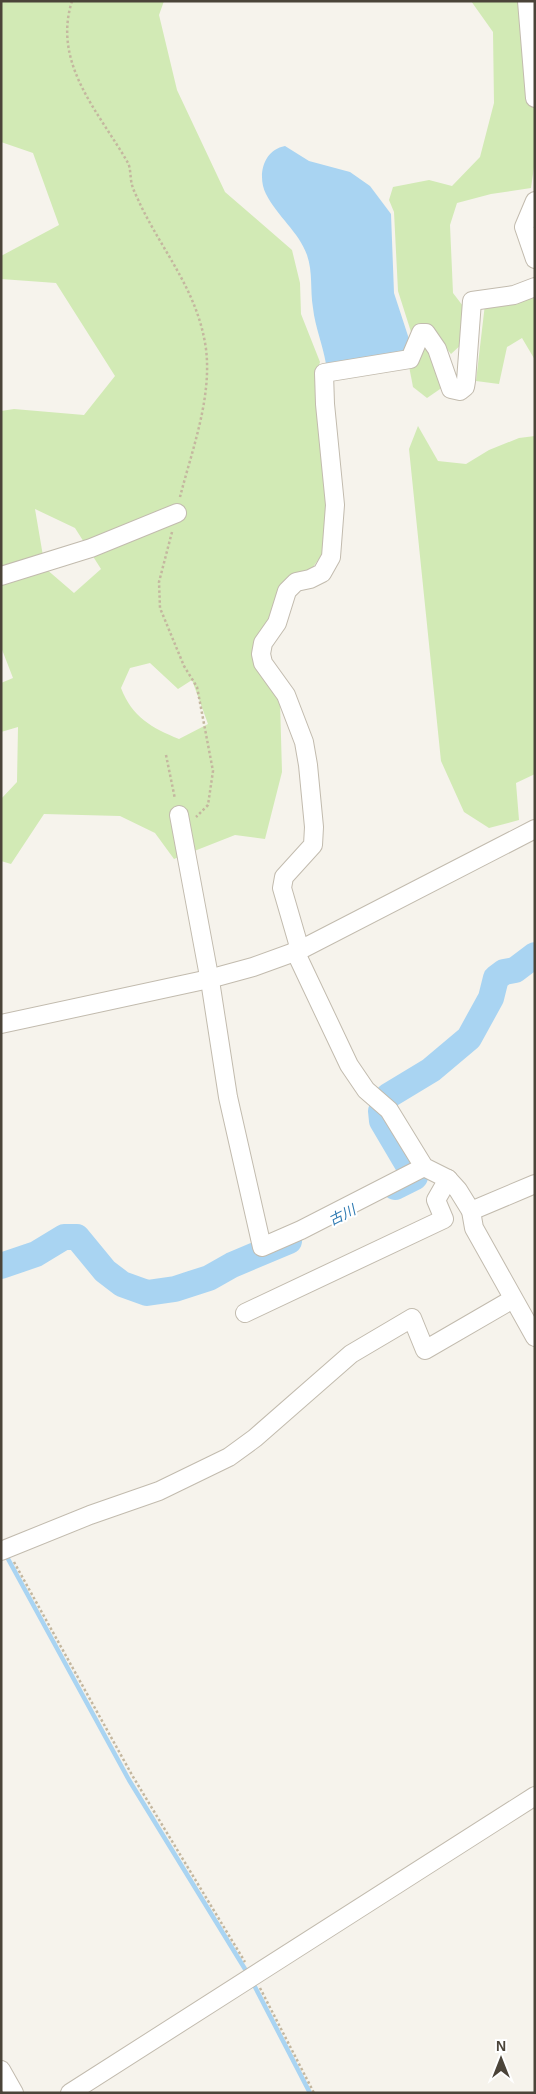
<svg xmlns="http://www.w3.org/2000/svg" width="536" height="2094" viewBox="0 0 536 2094" font-family="Helvetica,'Noto Sans JP',sans-serif">
  <style>
    .green { fill: #d2eab5; fill-rule: evenodd }
    .water { fill: #a9d4f2 }
    .lines { fill: none; stroke-linecap: round; stroke-linejoin: round }
    .stream { stroke: #a9d4f2; stroke-width: 4.5 }
    .river { stroke: #a9d4f2; stroke-width: 26 }
    .minor-casing { stroke: #c2bbae; stroke-width: 20 }
    .path { stroke: #c4b79f; stroke-width: 2.5; stroke-dasharray: 2.5 2.5; stroke-linecap: butt }
    .minor { stroke: #fff; stroke-width: 18 }
    .labels { text-anchor: middle; stroke-width: 4; stroke-linejoin: round; paint-order: stroke }
    .water-label { font-size: 14px; font-style: italic; fill: #2e7ab2; stroke: #fff }
  </style>
  <rect width="100%" height="100%" fill="#f6f3ec"/>
  <g class="green">
    <path d="M 1,1 L 164,1 L 159,15 L 177,90 L 225,192 L 292,250 L 300,283 L 301,314 L 320,362 L 315,377 L 326,504 L 326,549 L 313,567 L 293,578 L 257,647 L 280,701 L 282,772 L 265,839 L 235,835 L 174,859 L 155,833 L 120,816 L 44,814 L 11,864 L 1,861 L 1,799 L 17,782 L 18,727 L 1,732 L 1,683 L 13,678 L 1,647 L 1,582 L 45,568 L 74,593 L 101,569 L 75,528 L 35,509 L 43,556 L 1,569 L 1,411 L 14,409 L 84,415 L 115,376 L 56,283 L 1,279 L 1,256 L 59,225 L 33,153 L 1,142 ZM 150,663 L 178,689 L 192,680 L 208,724 L 179,739 C 152,728 132,717 121,688 L 130,668 Z"/>
    <path d="M 471,1 L 535,1 L 535,160 L 531,188 L 491,194 L 457,203 L 450,225 L 453,293 L 466,310 L 464,342 L 451,354 L 431,329 L 412,335 L 398,291 L 394,212 L 389,200 L 393,187 L 429,180 L 452,186 L 480,157 L 494,103 L 493,32 Z"/>
    <path d="M 535,293 L 535,360 L 522,338 L 507,347 L 499,384 L 476,381 L 485,304 Z"/>
    <path d="M 422,349 L 431,349 L 443,387 L 427,398 L 413,387 L 409,366 Z"/>
    <path d="M 418,426 L 438,461 L 466,464 L 489,450 L 519,438 L 535,436 L 535,774 L 516,783 L 519,820 L 489,828 L 464,812 L 441,761 L 409,449 Z"/>
  </g>
  <path class="water" d="M 285,146 L 309,161 L 350,172 L 370,186 L 391,214 L 394,293 L 409,339 L 404,353 L 326,364 C 323,345 315,327 313,308 C 310,290 313,272 307,255 C 299,232 277,216 266,194 C 257,176 263,150 285,146 Z"/>
  <g class="lines">
    <g class="stream">
      <path d="M 7,1557 L 129,1780 L 245,1969"/>
      <path d="M 255,1987 L 310,2093"/>
    </g>
    <g class="river">
      <path d="M 395,1187 L 415,1177 L 382,1121 L 381,1111 L 388,1096 L 431,1070 L 469,1038 L 491,998 L 496,978 L 504,972 L 515,970 L 535,955"/>
      <path d="M 1,1266 L 36,1254 L 64,1237 L 77,1237 L 105,1271 L 122,1284 L 147,1293 L 175,1289 L 209,1278 L 232,1265 L 289,1241"/>
    </g>
    <defs>
      <g id="minor">
        <path d="M 527,1 L 535,98"/>
        <path d="M 535,201 L 524,227 L 535,259"/>
        <path d="M 1,576 L 91,548 L 177,513"/>
        <path d="M 179,815 L 211,987 L 228,1097 L 262,1247 L 301,1230 L 424,1167"/>
        <path d="M 300,950 L 282,888 L 284,877 L 313,845 L 314,827 L 308,765 L 304,742 L 286,695 L 263,663 L 261,654 L 263,643 L 277,623 L 287,591 L 296,582 L 310,579 L 322,573 L 331,557 L 335,505 L 325,404 L 324,373 L 410,359 L 421,333 L 426,333 L 437,349 L 451,389 L 460,391 L 465,387 L 466,381 L 472,301 L 514,295 L 535,287"/>
        <path d="M 295,951 L 349,1065 L 366,1090 L 389,1110 L 424,1167 L 448,1179 L 458,1190 L 471,1211 L 474,1228 L 535,1337"/>
        <path d="M 1,1024 L 209,979 L 253,967 L 300,950 L 535,829"/>
        <path d="M 471,1211 L 535,1184"/>
        <path d="M 245,1313 L 444,1219 L 436,1200 L 448,1179"/>
        <path d="M 1,1551 L 90,1515 L 159,1491 L 229,1457 L 255,1438 L 351,1354 L 412,1318 L 425,1350 L 513,1299"/>
        <path d="M 1,2070 L 14,2093"/>
        <path d="M 70,2093 L 535,1796"/>
      </g>
    </defs>
    <use href="#minor" class="minor-casing"/>
    <g class="path">
      <path d="M 72,1 C 52,64 99,112 128,163 C 131,169 130,178 132,185 C 134,192 138,199 141,206 C 165,255 198,292 206,349 C 212,398 192,450 180,497"/>
      <path d="M 172,532 L 159,582 L 160,608 L 184,666 L 197,687 L 213,771 L 208,805 L 196,817"/>
      <path d="M 166,755 L 175,799"/>
      <path d="M 14,1562 L 132,1775 L 245,1962"/>
      <path d="M 260,1988 L 314,2093"/>
    </g>
    <use href="#minor" class="minor"/>
  </g>
  <g class="labels">
    <g class="water-label">
      <text transform="translate(342 1215) rotate(-27)" y="5">古川</text>
    </g>
  </g>
  <rect width="536" height="2094" fill="none" stroke="#4b4439" stroke-width="5"/>
  <g transform="translate(501 2059)" stroke="#ffffff" stroke-width="4" paint-order="stroke">
  <path d="M0-4L9 19L0 12L-9 19Z" fill="#4b4439"/>
  <text y="-8" font-size="14" font-weight="bold" text-anchor="middle" fill="#4b4439">N</text>
  </g>
</svg>
